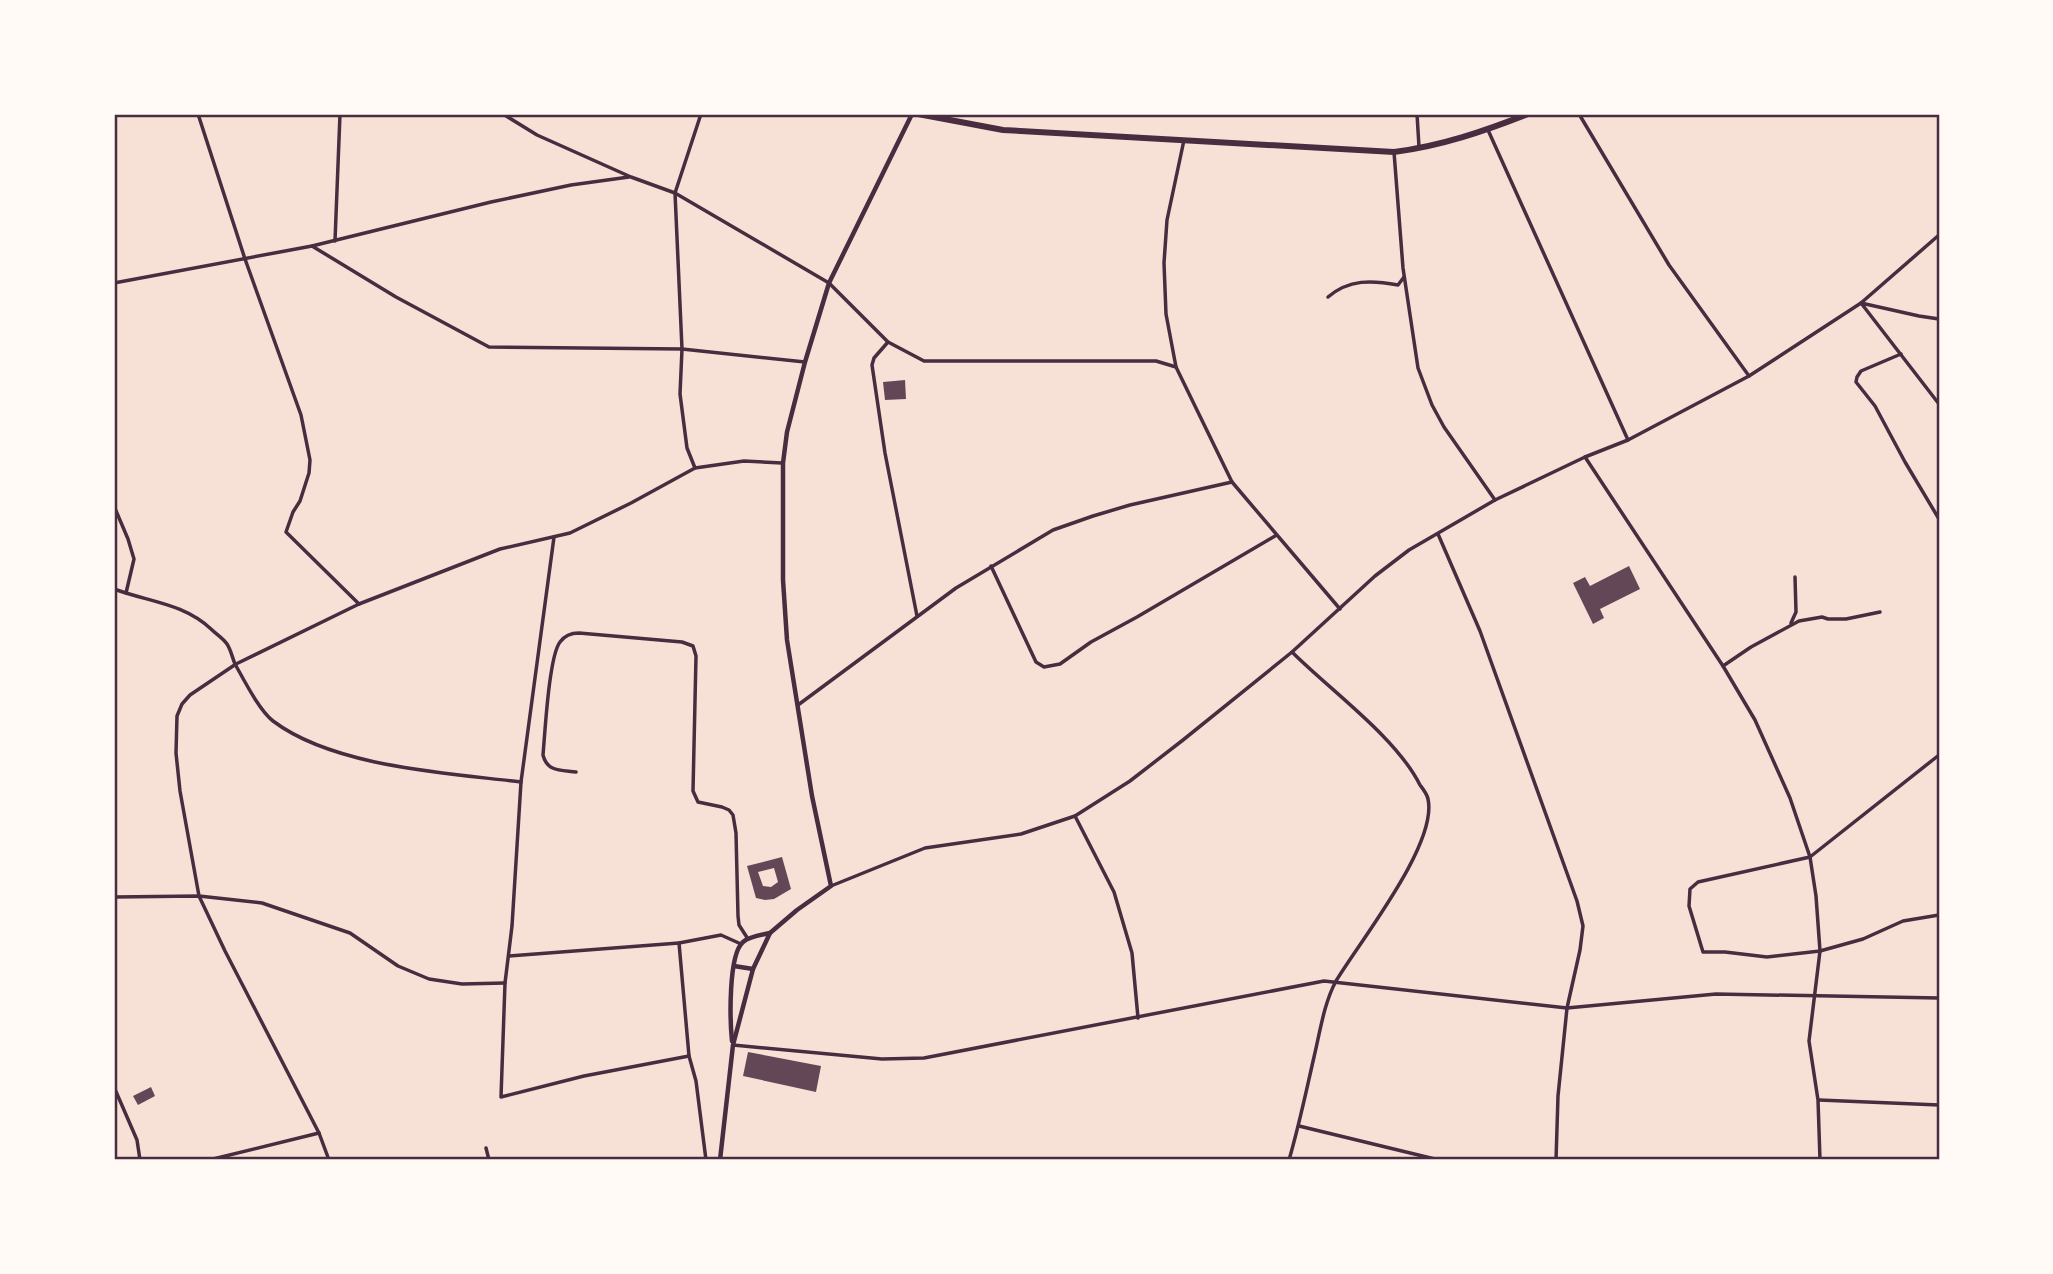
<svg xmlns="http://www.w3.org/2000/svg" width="2053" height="1274" viewBox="0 0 2053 1274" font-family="Karla,sans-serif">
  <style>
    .building { fill: #644757; fill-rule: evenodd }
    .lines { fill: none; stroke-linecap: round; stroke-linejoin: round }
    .minor { stroke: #4a2c40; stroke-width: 3.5 }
    .tertiary { stroke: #4a2c40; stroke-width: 4.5 }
    .primary { stroke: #4a2c40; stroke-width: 6 }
    .neatline { fill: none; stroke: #4a2c40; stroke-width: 2.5 }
  </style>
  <rect width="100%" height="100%" fill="#f7e1d7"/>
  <g class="building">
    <path d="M 905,380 L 906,399 L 885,400 L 883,382 Z"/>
    <path d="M 1629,566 L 1640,589 L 1600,609 L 1604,618 L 1593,624 L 1573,583 L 1585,577 L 1590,586 Z"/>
    <path d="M 782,857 L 791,889 L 774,899 L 765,900 L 756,898 L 747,866 ZM 774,868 L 778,882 L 771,887 L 763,886 L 758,872 Z"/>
    <path d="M 748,1052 L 821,1066 L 816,1092 L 743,1076 Z"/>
    <path d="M 151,1087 L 155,1096 L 138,1105 L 133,1096 Z"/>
  </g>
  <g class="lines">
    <g class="minor">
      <path d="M 198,114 L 245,259 L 301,415 L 310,460 L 309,473 L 300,501 L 293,512 L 286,532 L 359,604"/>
      <path d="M 503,114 L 537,135 L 631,177 L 675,193 L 829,283 L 888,342 L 924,361 L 1156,361 L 1176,367"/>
      <path d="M 1417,114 L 1419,147"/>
      <path d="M 1579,114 L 1669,265 L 1749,376"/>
      <path d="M 1488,130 L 1628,440"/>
      <path d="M 1184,140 L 1167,220 L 1164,263 L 1166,314 L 1176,367 L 1232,482 L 1340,609"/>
      <path d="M 1394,152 L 1403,268 L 1418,368 L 1432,405 L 1444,427 L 1495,500"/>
      <path d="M 335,241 L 340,114"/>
      <path d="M 312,246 L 396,297 L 489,347 L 682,349 L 805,362"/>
      <path d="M 114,283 L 312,246 L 491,202 L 571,185 L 629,177"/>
      <path d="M 1328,297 C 1349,279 1372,280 1398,285 L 1404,277"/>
      <path d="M 1939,319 L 1919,316 L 1861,303 L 1939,404"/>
      <path d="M 888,342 L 874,358 L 872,365 L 885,453 L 917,616"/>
      <path d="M 1901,354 L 1861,371 L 1857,377 L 1856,382 L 1875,406 L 1905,462 L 1939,519"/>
      <path d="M 1585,457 L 1723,666 L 1755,720 L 1790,798 L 1810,857 L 1816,896 L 1820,951 L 1809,1041 L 1818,1100 L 1820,1160"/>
      <path d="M 695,468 L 687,448 L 680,394 L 682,349 L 675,193 L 701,114"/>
      <path d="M 114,506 L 128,539 L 134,559 L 126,593"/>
      <path d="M 1438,534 L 1480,631 L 1577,901 L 1583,926 L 1580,950 L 1567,1008 L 1558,1096 L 1556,1160"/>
      <path d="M 554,537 L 521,782 L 512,926 L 505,983 L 501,1097 L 584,1076 L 689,1056"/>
      <path d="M 991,566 L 1036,662 L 1044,667 L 1060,664 L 1091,642 L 1137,617 L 1275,536"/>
      <path d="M 114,589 C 149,602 183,603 211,629 C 216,634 223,638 227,644 C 231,650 232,657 235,664 C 244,680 259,710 273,721 C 334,767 447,773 521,782"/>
      <path d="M 1791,623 L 1796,612 L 1795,577"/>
      <path d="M 1723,666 L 1751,647 L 1799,621 L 1822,617 L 1828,619 L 1846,619 L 1880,612"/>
      <path d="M 798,705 L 956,588 L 1053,530 L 1093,516 L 1130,505 L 1232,482"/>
      <path d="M 1939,755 L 1810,857 L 1698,882 L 1690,889 L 1689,906 L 1703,952 L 1725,952 L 1767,957 L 1820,951 L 1863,939 L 1903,921 L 1939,915"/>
      <path d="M 576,772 C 561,770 547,772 543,755 C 545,733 549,656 560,642 C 565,635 572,633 579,633 L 682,642 L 693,646 L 696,656 L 693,791 L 698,802 L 722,807 L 729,810 L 733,815 L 736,833 L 738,916 L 739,925 L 748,939"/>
      <path d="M 1075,816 L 1114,892 L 1132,953 L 1138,1018"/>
      <path d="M 831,886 L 925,848 L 1021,834 L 1075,816 L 1130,781 L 1183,740 L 1292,652 L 1375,576 L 1409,550 L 1495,500 L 1585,457 L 1628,440 L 1749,376 L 1861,303 L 1939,235"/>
      <path d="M 114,897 L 199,896 L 262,903 L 350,933 L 398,966 L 429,979 L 462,984 L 505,983"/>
      <path d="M 679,943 L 721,935 L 741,944"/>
      <path d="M 509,956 L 679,943 L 689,1056 L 696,1081 L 706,1160"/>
      <path d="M 733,1045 L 882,1059 L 924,1058 L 1324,981 L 1567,1008 L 1716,994 L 1939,998"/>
      <path d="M 114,1087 L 137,1140 L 140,1160"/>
      <path d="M 1819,1100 L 1939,1105"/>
      <path d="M 1299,1126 L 1439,1160"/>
      <path d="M 486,1148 L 489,1160"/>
      <path d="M 209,1160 L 319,1133"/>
      <path d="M 329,1160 L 319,1133 L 225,951 L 199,896 L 180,791 L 176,753 L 177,716 L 182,704 L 190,695 L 236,664 L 359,604 L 500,549 L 570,533 L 631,503 L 695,468 L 744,461 L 782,463"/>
      <path d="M 1289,1160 C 1299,1126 1306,1092 1314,1057 C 1320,1032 1324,1003 1336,981 C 1360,941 1438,844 1428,799 C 1427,794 1423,789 1420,785 C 1396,737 1331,691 1292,652"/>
    </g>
    <g class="tertiary">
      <path d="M 734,966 L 753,969"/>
      <path d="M 732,1041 C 730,1021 728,955 743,942 C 750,936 762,935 770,933"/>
      <path d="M 720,1160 L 733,1045 L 753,969 L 770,933 L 797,910 L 831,886 L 812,796 L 787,640 L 783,580 L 783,463 L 787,432 L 805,362 L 829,283 L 912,114"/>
    </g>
    <path class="primary" d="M 918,114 L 1003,130 L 1394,152 C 1441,146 1485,131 1528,114"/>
  </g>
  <rect width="2053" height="1274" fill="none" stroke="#fffaf5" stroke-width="231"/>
  <rect x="116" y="116" width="1822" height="1042" class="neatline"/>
</svg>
